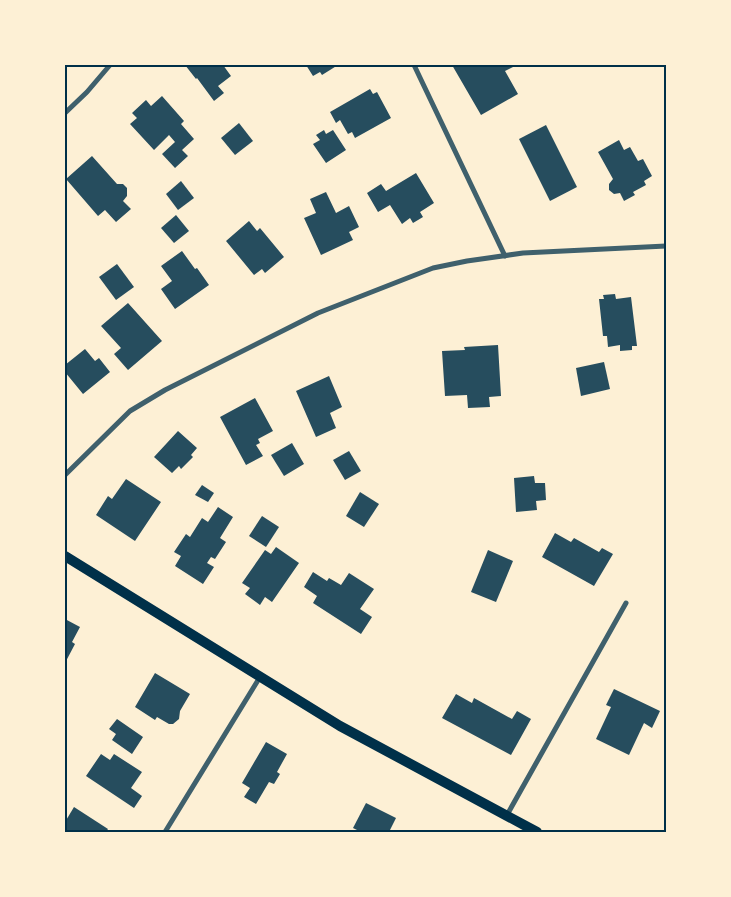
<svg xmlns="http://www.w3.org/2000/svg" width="731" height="897" viewBox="0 0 731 897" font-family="'Space Grotesk',sans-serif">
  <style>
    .building { fill: #264d5e }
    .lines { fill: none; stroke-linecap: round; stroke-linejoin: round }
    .minor { stroke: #3f606c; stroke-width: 5 }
    .secondary { stroke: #003049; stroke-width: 10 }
    .neatline { fill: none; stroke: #003049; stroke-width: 2 }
  </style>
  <rect width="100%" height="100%" fill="#fdf0d5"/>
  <g class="building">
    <path d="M 185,65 L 223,65 L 231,76 L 218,86 L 224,93 L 214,101 L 197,78 L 196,79 Z"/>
    <path d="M 306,65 L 338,65 L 322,75 L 320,72 L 313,76 Z"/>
    <path d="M 452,65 L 517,65 L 505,71 L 518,94 L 481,115 Z"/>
    <path d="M 370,89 L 373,94 L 377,92 L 391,118 L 355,138 L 352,132 L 348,134 L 340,120 L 336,123 L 330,112 Z"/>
    <path d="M 162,96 L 184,121 L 181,124 L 194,139 L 182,150 L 188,156 L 175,168 L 162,154 L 175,142 L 169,135 L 154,150 L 130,124 L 137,118 L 132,113 L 146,100 L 151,106 Z"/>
    <path d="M 239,123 L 253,141 L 235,155 L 221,138 Z"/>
    <path d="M 546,125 L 577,187 L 550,201 L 519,139 Z"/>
    <path d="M 324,130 L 326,134 L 333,130 L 346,150 L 326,163 L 313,144 L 320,140 L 316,135 Z"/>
    <path d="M 619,140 L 624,150 L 630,147 L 638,161 L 643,159 L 652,176 L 644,181 L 646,185 L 633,192 L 635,195 L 624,201 L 620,193 L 614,194 L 609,190 L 609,184 L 613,179 L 598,152 Z"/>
    <path d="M 92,156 L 117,184 L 123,184 L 127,188 L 127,196 L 123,201 L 131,209 L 116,222 L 105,210 L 98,216 L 66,179 Z"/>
    <path d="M 416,173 L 434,203 L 420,212 L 423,217 L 413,223 L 410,218 L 402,224 L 390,205 L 378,212 L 367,193 L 381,184 L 386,191 Z"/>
    <path d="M 181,181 L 194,198 L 178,210 L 166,194 Z"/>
    <path d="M 326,192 L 336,213 L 349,206 L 359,227 L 349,232 L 353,240 L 321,255 L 304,218 L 316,213 L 310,199 Z"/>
    <path d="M 176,215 L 189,231 L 174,243 L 161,228 Z"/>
    <path d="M 249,221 L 257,231 L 260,228 L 284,257 L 265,273 L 262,269 L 254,275 L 226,241 Z"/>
    <path d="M 182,251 L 195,269 L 197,268 L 209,285 L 175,309 L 161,289 L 172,281 L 161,266 Z"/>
    <path d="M 117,264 L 134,287 L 116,300 L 99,277 Z"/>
    <path d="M 615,294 L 616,299 L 631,297 L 637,346 L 632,346 L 632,350 L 620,351 L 620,345 L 608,347 L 607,336 L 603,336 L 599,299 L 604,299 L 603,295 Z"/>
    <path d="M 128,303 L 162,341 L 128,370 L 114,354 L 121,348 L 101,326 Z"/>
    <path d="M 498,345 L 501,396 L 489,397 L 490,407 L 468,408 L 467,395 L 445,396 L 442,351 L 465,350 L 464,347 Z"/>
    <path d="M 85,349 L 95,361 L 99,358 L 110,372 L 83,394 L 65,372 L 65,365 Z"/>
    <path d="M 604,362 L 610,389 L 581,396 L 576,368 Z"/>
    <path d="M 329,376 L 342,407 L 330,413 L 336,428 L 316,437 L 296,391 Z"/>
    <path d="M 255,398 L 273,431 L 258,439 L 260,443 L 256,445 L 263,456 L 246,465 L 220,417 Z"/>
    <path d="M 178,431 L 197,448 L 191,455 L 193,457 L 181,469 L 179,466 L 172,473 L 154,457 Z"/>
    <path d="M 292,443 L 304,464 L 284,476 L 271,455 Z"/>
    <path d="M 349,451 L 361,471 L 345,480 L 333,460 Z"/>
    <path d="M 534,476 L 535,483 L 545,483 L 546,500 L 536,501 L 537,510 L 516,512 L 514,478 Z"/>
    <path d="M 126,479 L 161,502 L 135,541 L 96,515 L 108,496 L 112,499 Z"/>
    <path d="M 202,485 L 214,493 L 208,502 L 195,495 Z"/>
    <path d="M 360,492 L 379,504 L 364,527 L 346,516 Z"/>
    <path d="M 218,507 L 233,517 L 220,538 L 226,542 L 215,559 L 211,557 L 207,563 L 214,567 L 203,584 L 175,566 L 181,556 L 174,552 L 186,534 L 190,537 L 202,518 L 208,522 Z"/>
    <path d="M 262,516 L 279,527 L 266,547 L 249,536 Z"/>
    <path d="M 555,533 L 571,542 L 574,538 L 599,552 L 602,548 L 613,554 L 594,586 L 542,557 Z"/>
    <path d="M 276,547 L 299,563 L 272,602 L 265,597 L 260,605 L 245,594 L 250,588 L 242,583 L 265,550 L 271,554 Z"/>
    <path d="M 488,550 L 513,561 L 496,602 L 471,592 Z"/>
    <path d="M 313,572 L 327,581 L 329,578 L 341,585 L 349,573 L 374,589 L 360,609 L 372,617 L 361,634 L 313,603 L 317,596 L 304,587 Z"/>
    <path d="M 65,619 L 80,627 L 72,642 L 75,644 L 65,663 Z"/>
    <path d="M 155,673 L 190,694 L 180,711 L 179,719 L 173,724 L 169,724 L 157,717 L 155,720 L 135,707 Z"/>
    <path d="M 614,689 L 660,711 L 652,728 L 644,723 L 629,755 L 596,739 L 611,707 L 606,705 Z"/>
    <path d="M 456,694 L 472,703 L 474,698 L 512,719 L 517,711 L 531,719 L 511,755 L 442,718 Z"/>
    <path d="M 117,719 L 143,737 L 132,754 L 112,740 L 116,734 L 109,729 Z"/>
    <path d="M 266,742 L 287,754 L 277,772 L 280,774 L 274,784 L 269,782 L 256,804 L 244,797 L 250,788 L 242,783 Z"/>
    <path d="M 101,754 L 110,760 L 114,754 L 142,772 L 131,788 L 142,796 L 134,808 L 86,776 Z"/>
    <path d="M 366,803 L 396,818 L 389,832 L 361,832 L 353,828 Z"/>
    <path d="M 74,807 L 108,829 L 106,832 L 65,832 L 65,822 Z"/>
  </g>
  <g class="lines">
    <g class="minor">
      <path d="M 414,65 L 505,256"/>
      <path d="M 65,113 L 87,92 L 110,65"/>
      <path d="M 65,475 L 130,411 L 165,390 L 318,313 L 433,268 L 467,261 L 523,253 L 666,246"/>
      <path d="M 507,815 L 626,603"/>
      <path d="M 165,832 L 260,677"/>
    </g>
    <path class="secondary" d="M 65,556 L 340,726 L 537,832"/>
  </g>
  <rect width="731" height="897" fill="none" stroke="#fdf0d5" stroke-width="132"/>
  <rect x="66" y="66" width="599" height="765" class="neatline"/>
</svg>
